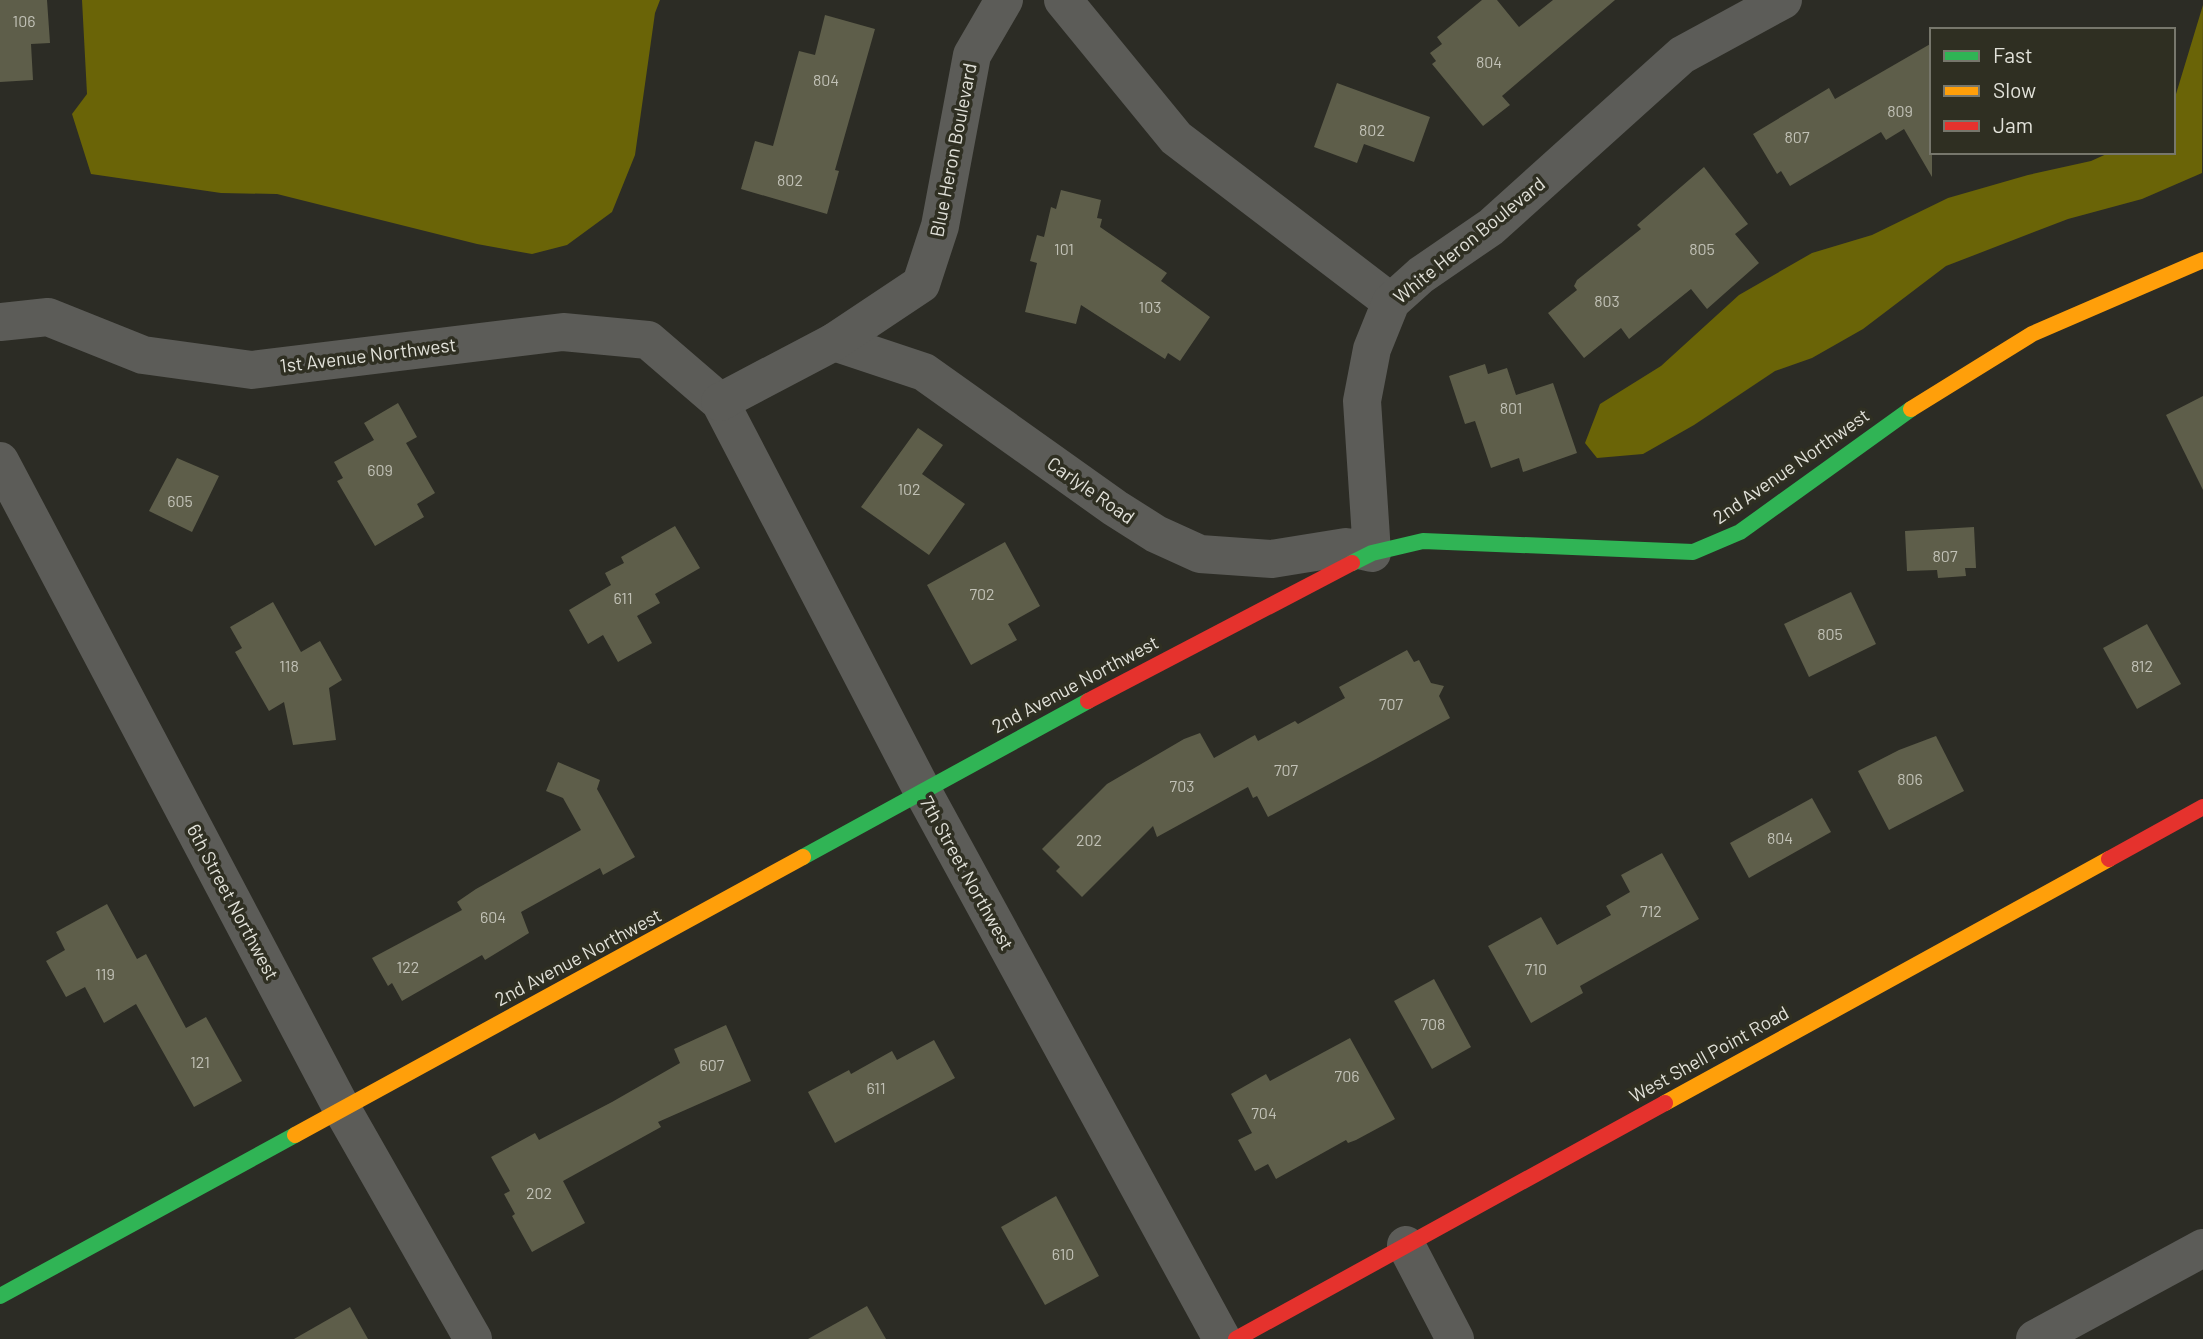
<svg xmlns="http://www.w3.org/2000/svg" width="2203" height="1339" viewBox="0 0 2203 1339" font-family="Barlow,sans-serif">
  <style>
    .water { fill: #6a6407 }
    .building { fill: #5e5e4a }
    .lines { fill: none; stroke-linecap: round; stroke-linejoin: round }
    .street { stroke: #5c5c58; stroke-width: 38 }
    .fast { stroke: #30b455; stroke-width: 16 }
    .slow { stroke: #ff9f0a; stroke-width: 16 }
    .jam { stroke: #e5322d; stroke-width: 16 }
    .labels { text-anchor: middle; stroke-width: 7; stroke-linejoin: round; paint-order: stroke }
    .number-label { font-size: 16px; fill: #c1c1b6 }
    .street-label { font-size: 19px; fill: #e2e2da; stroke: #2f2f22 }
  </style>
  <rect width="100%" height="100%" fill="#2c2c25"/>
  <g class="water">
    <path d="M 82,0 L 660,0 L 655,13 L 635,155 L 612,212 L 567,245 L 532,254 L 477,244 L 277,194 L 221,193 L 91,174 L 72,114 L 87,94 Z"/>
    <path d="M 2203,5 L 2202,173 L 2142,199 L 2068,219 L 1946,266 L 1863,329 L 1812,358 L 1775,371 L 1694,425 L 1643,454 L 1597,458 L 1585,443 L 1600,404 L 1661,366 L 1739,295 L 1812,253 L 1872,235 L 1948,198 L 2028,175 L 2091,161 L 2111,152 L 2173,152 L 2173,104 Z"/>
  </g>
  <g class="building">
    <path d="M 0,0 L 47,0 L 50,43 L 31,44 L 33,80 L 0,82 Z"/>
    <path d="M 1482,0 L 1497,0 L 1519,27 L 1553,0 L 1615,0 L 1502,96 L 1510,105 L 1483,126 L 1432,64 L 1436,61 L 1430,53 L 1442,44 L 1437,37 Z"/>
    <path d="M 825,15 L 875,29 L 835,170 L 839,171 L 827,214 L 741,189 L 755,141 L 773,146 L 799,51 L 815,55 Z"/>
    <path d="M 1932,43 L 1932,177 L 1904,129 L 1886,140 L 1881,132 L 1790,186 L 1781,171 L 1777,174 L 1753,134 L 1829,88 L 1835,99 Z"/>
    <path d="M 1337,83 L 1430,117 L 1414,162 L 1364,144 L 1357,163 L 1314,147 Z"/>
    <path d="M 1704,167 L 1748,224 L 1735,234 L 1759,263 L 1707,309 L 1691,289 L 1629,339 L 1621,328 L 1584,358 L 1548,313 L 1577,290 L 1574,286 L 1577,280 L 1641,229 L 1637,225 Z"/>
    <path d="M 1061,190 L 1101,200 L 1097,218 L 1102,219 L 1100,227 L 1167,273 L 1161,281 L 1210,317 L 1180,361 L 1168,353 L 1165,359 L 1081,305 L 1076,324 L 1025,312 L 1037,263 L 1030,261 L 1037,235 L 1044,237 L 1051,207 L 1056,209 Z"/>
    <path d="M 1485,364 L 1488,374 L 1507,368 L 1516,395 L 1553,383 L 1577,453 L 1523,472 L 1519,458 L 1491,468 L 1475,421 L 1465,424 L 1449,376 Z"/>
    <path d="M 2203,396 L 2203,490 L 2166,415 Z"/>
    <path d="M 398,403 L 417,437 L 406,443 L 435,493 L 417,504 L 424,517 L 375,546 L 337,481 L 343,478 L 334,462 L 374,440 L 364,423 Z"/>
    <path d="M 918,428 L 943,445 L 922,474 L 965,504 L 929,555 L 861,507 Z"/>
    <path d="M 177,458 L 219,476 L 192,532 L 149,511 Z"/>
    <path d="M 675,526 L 700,568 L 655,594 L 660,603 L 637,616 L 652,643 L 618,662 L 603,635 L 588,644 L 569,610 L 611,585 L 605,573 L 624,563 L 621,557 Z"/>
    <path d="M 1974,527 L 1976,568 L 1965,568 L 1966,576 L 1938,578 L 1937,570 L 1907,571 L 1905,531 Z"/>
    <path d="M 1005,542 L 1040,606 L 1008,624 L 1017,640 L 971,665 L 927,585 Z"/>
    <path d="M 1851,592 L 1876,644 L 1809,677 L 1784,624 Z"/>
    <path d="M 273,602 L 301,652 L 320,641 L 342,680 L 329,688 L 336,740 L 293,745 L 284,702 L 269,711 L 235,652 L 242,648 L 230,627 Z"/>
    <path d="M 2147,624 L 2181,684 L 2137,709 L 2103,648 Z"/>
    <path d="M 1407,650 L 1414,662 L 1419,660 L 1431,683 L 1444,686 L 1439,696 L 1450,718 L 1376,759 L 1268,817 L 1257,796 L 1253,798 L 1248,787 L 1157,837 L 1153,826 L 1082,897 L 1056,871 L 1060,867 L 1042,849 L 1107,784 L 1184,739 L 1200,733 L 1214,758 L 1255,735 L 1258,741 L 1295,721 L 1298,724 L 1345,698 L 1339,687 Z"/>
    <path d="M 1936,736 L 1964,791 L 1889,830 L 1858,771 L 1899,750 Z"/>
    <path d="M 558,762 L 600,780 L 597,789 L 635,857 L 603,875 L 600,868 L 521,912 L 529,933 L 485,960 L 482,955 L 402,1001 L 392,983 L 388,986 L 372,958 L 462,910 L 457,902 L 476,889 L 581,830 L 563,798 L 546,791 Z"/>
    <path d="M 1812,798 L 1831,832 L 1749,878 L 1730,843 Z"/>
    <path d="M 1662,853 L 1699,919 L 1580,986 L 1583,993 L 1531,1023 L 1488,946 L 1541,917 L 1557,945 L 1611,915 L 1606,906 L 1630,892 L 1621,875 Z"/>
    <path d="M 107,904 L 137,959 L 146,954 L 186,1028 L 206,1017 L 242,1081 L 194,1107 L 136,1004 L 104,1023 L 85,987 L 66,997 L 46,961 L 65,950 L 56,932 Z"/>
    <path d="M 1434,979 L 1471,1047 L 1432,1069 L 1394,1001 Z"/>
    <path d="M 726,1025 L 751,1081 L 658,1122 L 661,1127 L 563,1181 L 585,1223 L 532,1252 L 512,1216 L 515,1214 L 504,1194 L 510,1191 L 491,1157 L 535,1133 L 539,1140 L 612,1102 L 680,1063 L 674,1049 Z"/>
    <path d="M 1350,1038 L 1395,1119 L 1356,1140 L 1348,1143 L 1346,1140 L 1276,1179 L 1268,1164 L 1255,1171 L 1238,1140 L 1252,1133 L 1231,1094 L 1266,1074 L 1270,1081 Z"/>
    <path d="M 934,1040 L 955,1078 L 835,1143 L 808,1092 L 849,1070 L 851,1074 L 892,1051 L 897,1060 Z"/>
    <path d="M 1056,1196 L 1099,1276 L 1045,1305 L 1001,1227 Z"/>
    <path d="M 867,1306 L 886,1339 L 808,1339 Z"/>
    <path d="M 350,1307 L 368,1339 L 294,1339 Z"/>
  </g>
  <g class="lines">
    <g class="street">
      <path d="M 1063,0 L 1176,138 L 1391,302"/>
      <path d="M 0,322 L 48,317 L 143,355 L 252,370 L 563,332 L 648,340 L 720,402 L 922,790 L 1222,1339"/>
      <path d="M 834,342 L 924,372 L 1115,508 L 1156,534 L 1200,554 L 1272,559 L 1346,547 L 1372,553 L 1362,401 L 1372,349 L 1391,302 L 1421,275 L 1491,227 L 1682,55 L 1783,0"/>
      <path d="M 720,402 L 834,342 L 921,284 L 940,226 L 972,55 L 1004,0"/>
      <path d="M 0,461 L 342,1109 L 473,1339"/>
      <path d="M 1406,1245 L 1455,1339"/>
      <path d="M 2035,1339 L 2203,1248"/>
    </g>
    <g class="fast">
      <path d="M 1352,563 L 1372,553 L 1423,541 L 1693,552 L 1740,532 L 1911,409"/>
      <path d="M 803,857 L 1088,701"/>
      <path d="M 0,1296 L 295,1135"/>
    </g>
    <g class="slow">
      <path d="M 1911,409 L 2032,334 L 2203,260"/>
      <path d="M 1665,1103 L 2109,859"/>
      <path d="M 295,1135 L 803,857"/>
    </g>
    <g class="jam">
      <path d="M 1088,701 L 1352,563"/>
      <path d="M 2109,859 L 2203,807"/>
      <path d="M 1236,1339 L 1665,1103"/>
    </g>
  </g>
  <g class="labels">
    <g class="number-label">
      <text x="24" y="27">106</text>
      <text x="1489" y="68">804</text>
      <text x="826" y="86">804</text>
      <text x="1900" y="117">809</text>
      <text x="1372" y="136">802</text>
      <text x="1797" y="143">807</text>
      <text x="790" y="186">802</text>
      <text x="1064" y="255">101</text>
      <text x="1702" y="255">805</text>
      <text x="1607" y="307">803</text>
      <text x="1150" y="313">103</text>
      <text x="1511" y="414">801</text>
      <text x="380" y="476">609</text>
      <text x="909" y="495">102</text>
      <text x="180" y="507">605</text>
      <text x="1945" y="562">807</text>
      <text x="982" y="600">702</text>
      <text x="623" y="604">611</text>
      <text x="1830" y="640">805</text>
      <text x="289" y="672">118</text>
      <text x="2142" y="672">812</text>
      <text x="1391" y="710">707</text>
      <text x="1286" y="776">707</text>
      <text x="1910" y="785">806</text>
      <text x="1182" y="792">703</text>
      <text x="1780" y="844">804</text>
      <text x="1089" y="846">202</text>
      <text x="1651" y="917">712</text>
      <text x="493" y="923">604</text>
      <text x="408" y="973">122</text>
      <text x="1536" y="975">710</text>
      <text x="105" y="980">119</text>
      <text x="1433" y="1030">708</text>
      <text x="200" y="1068">121</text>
      <text x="712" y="1071">607</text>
      <text x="1347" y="1082">706</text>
      <text x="876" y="1094">611</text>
      <text x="1264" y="1119">704</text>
      <text x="539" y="1199">202</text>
      <text x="1063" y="1260">610</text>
    </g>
    <g class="street-label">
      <text transform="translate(953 150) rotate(-79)" y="7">Blue Heron Boulevard</text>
      <text transform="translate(1469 240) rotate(-39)" y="7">White Heron Boulevard</text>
      <text transform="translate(368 355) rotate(-7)" y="7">1st Avenue Northwest</text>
      <text transform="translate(1791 466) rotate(-35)" y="7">2nd Avenue Northwest</text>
      <text transform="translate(1091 490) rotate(35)" y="7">Carlyle Road</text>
      <text transform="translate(1075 684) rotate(-28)" y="7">2nd Avenue Northwest</text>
      <text transform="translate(967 873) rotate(61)" y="7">7th Street Northwest</text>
      <text transform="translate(233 902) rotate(62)" y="7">6th Street Northwest</text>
      <text transform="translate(578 957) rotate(-28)" y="7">2nd Avenue Northwest</text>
      <text transform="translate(1709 1054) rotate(-29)" y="7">West Shell Point Road</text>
    </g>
  </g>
  <rect x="1930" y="28" width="245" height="126" fill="#2f2f22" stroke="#77776c" stroke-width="2"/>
  <rect x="1944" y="51" width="35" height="10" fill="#30b455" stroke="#77776c" stroke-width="2"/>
  <text x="1993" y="63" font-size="21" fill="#e2e2da">Fast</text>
  <rect x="1944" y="86" width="35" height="10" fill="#ff9f0a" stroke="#77776c" stroke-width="2"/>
  <text x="1993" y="98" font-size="21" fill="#e2e2da">Slow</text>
  <rect x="1944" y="121" width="35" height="10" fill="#e5322d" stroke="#77776c" stroke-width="2"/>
  <text x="1993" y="133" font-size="21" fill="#e2e2da">Jam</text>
</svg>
